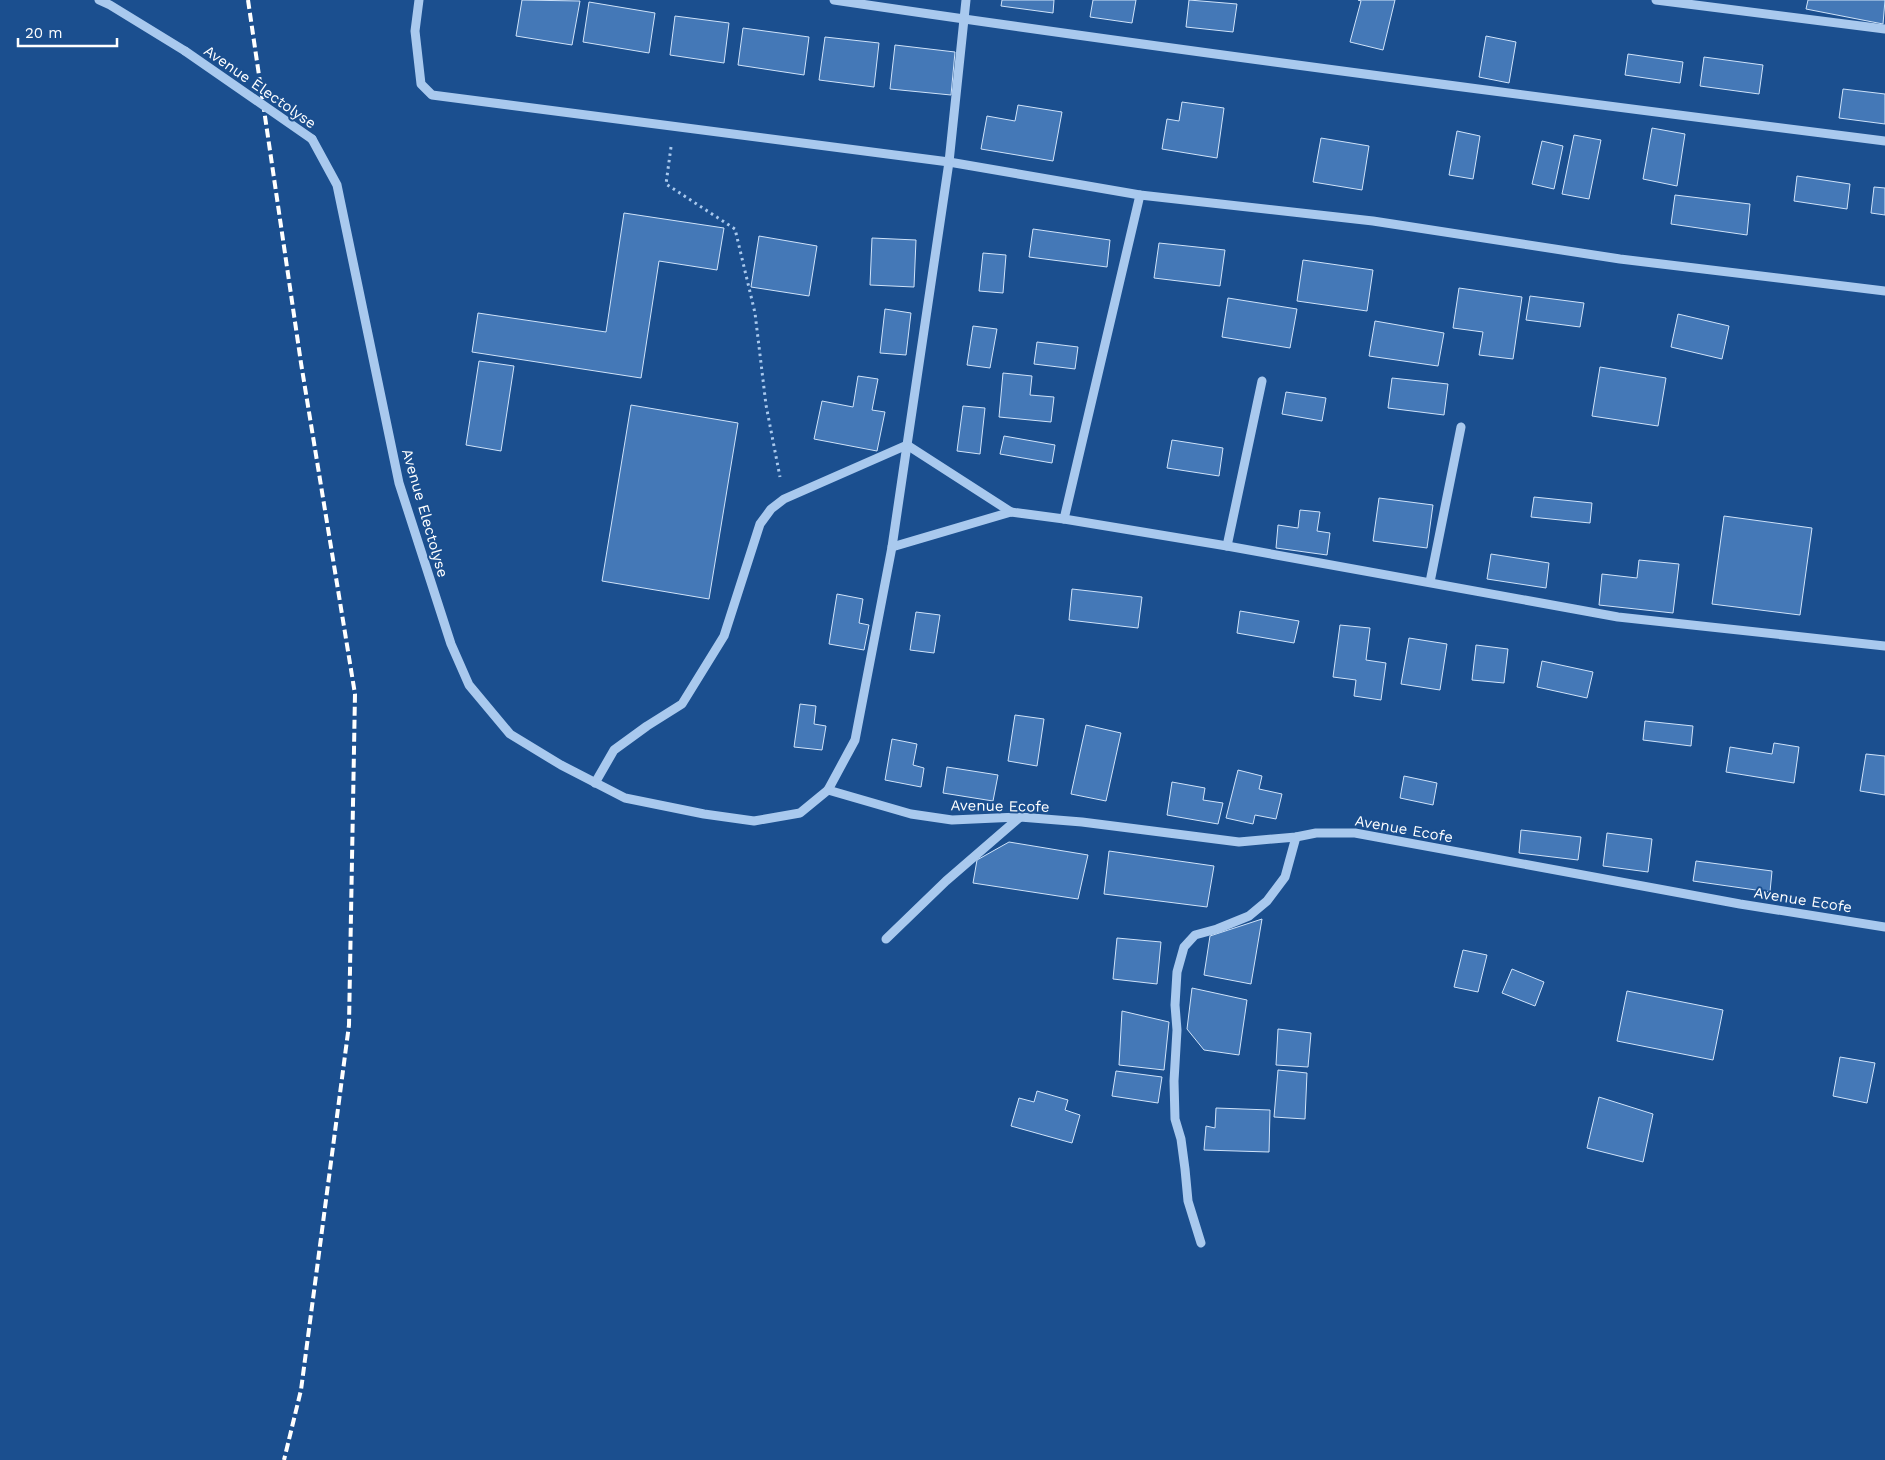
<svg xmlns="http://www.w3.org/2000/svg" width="1885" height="1460" viewBox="0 0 1885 1460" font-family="'Work Sans',sans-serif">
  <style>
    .building { fill: #4478b7; stroke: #cfe3fa }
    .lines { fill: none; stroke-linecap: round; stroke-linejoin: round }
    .path { stroke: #a9c9ee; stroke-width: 3; stroke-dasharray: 2.5 4; stroke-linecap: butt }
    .minor { stroke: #a9c9ee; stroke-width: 9 }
    .rail { stroke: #fff; stroke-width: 4; stroke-dasharray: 9 4; stroke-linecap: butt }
    .minor-bridge { stroke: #a9c9ee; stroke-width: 9 }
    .labels { text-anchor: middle; stroke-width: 4; stroke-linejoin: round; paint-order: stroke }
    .street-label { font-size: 15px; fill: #fff; stroke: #1b4f8f }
  </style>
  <rect width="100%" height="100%" fill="#1b4f8f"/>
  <g class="building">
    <path d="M 522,0 L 580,1 L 572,45 L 516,36 Z"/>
    <path d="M 1002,0 L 1054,0 L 1053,13 L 1001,6 Z"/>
    <path d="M 1093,0 L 1136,0 L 1132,23 L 1090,17 Z"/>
    <path d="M 1189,0 L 1237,4 L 1233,32 L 1186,27 Z"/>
    <path d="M 1358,0 L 1395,0 L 1383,50 L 1350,42 L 1361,1 Z"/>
    <path d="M 1808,0 L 1885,0 L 1883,24 L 1806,9 Z"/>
    <path d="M 589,2 L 655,13 L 649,53 L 583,42 Z"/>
    <path d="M 675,16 L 729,23 L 724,63 L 670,55 Z"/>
    <path d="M 743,28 L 809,37 L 804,75 L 738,65 Z"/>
    <path d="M 1486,36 L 1516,42 L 1509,83 L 1479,77 Z"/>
    <path d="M 825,37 L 879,43 L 874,87 L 819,80 Z"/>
    <path d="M 895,45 L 955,52 L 951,95 L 890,89 Z"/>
    <path d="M 1628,54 L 1683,62 L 1680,83 L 1625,75 Z"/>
    <path d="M 1704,57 L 1763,65 L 1759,94 L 1700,86 Z"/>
    <path d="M 1843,89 L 1885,94 L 1885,124 L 1839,118 Z"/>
    <path d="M 1182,102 L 1224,108 L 1217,158 L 1162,149 L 1167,119 L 1179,121 Z"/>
    <path d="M 1018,105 L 1062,112 L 1053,161 L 981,149 L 987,116 L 1015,121 Z"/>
    <path d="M 1652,128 L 1685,134 L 1677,186 L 1643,179 Z"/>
    <path d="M 1457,131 L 1480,136 L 1473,179 L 1449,175 Z"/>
    <path d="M 1574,135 L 1601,140 L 1589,199 L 1562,194 Z"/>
    <path d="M 1321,138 L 1369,146 L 1362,190 L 1313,182 Z"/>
    <path d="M 1542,141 L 1563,146 L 1554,189 L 1532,184 Z"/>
    <path d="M 1797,176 L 1850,184 L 1847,209 L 1794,201 Z"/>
    <path d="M 1874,187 L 1885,188 L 1885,215 L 1871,213 Z"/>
    <path d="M 1675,195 L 1750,204 L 1747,235 L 1671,224 Z"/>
    <path d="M 624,213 L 724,228 L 717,270 L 659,261 L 641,378 L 472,352 L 478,313 L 606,332 Z"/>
    <path d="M 1033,229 L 1110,240 L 1107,267 L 1029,257 Z"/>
    <path d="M 759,236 L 817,246 L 809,296 L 751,287 Z"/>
    <path d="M 872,238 L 916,240 L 914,287 L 870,285 Z"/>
    <path d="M 1159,243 L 1225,250 L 1220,286 L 1154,278 Z"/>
    <path d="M 983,253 L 1006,255 L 1003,293 L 979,291 Z"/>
    <path d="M 1303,260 L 1373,270 L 1367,311 L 1297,301 Z"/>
    <path d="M 1459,288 L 1522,297 L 1513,359 L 1479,355 L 1483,332 L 1453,328 Z"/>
    <path d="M 1530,296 L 1584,303 L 1580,327 L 1526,320 Z"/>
    <path d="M 1228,298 L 1297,309 L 1290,348 L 1222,337 Z"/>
    <path d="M 885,309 L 911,313 L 906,355 L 880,353 Z"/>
    <path d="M 1678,314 L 1729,326 L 1722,359 L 1671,347 Z"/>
    <path d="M 1375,321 L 1444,333 L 1438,366 L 1369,356 Z"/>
    <path d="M 973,326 L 997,329 L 990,368 L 967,365 Z"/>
    <path d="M 1037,342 L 1078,347 L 1075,369 L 1034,364 Z"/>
    <path d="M 479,361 L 514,366 L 501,451 L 466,445 Z"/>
    <path d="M 1600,367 L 1666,378 L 1658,426 L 1592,416 Z"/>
    <path d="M 1003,373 L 1032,376 L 1030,395 L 1054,397 L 1051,422 L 999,417 Z"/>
    <path d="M 858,376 L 878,379 L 872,410 L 885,412 L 877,451 L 814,439 L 822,401 L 853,407 Z"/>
    <path d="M 1392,378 L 1448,384 L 1444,415 L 1388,408 Z"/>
    <path d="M 1286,392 L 1326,398 L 1322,421 L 1282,414 Z"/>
    <path d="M 631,405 L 738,423 L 709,599 L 602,581 Z"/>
    <path d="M 963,406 L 985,408 L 980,454 L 957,451 Z"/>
    <path d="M 1004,436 L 1055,445 L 1052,463 L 1000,454 Z"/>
    <path d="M 1172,440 L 1223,448 L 1219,476 L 1167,468 Z"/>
    <path d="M 1534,497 L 1592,503 L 1590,523 L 1531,517 Z"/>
    <path d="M 1379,498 L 1433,505 L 1427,548 L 1373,541 Z"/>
    <path d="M 1300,510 L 1320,512 L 1317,531 L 1330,533 L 1327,555 L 1276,548 L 1278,525 L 1298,528 Z"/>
    <path d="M 1724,516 L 1812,528 L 1800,615 L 1712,604 Z"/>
    <path d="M 1491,554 L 1549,563 L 1546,588 L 1487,579 Z"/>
    <path d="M 1639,560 L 1679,564 L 1673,613 L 1599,605 L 1602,574 L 1637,578 Z"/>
    <path d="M 1072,589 L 1142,597 L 1138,628 L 1069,620 Z"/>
    <path d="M 837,594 L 863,599 L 859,623 L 869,625 L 864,650 L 829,644 Z"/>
    <path d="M 1240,611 L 1299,621 L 1294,643 L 1237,633 Z"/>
    <path d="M 916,612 L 940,615 L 934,653 L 910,650 Z"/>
    <path d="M 1340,625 L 1370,628 L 1366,660 L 1386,663 L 1381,700 L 1354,696 L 1356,680 L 1333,677 Z"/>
    <path d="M 1409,638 L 1447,644 L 1440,690 L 1401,684 Z"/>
    <path d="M 1476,645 L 1508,649 L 1504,683 L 1472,680 Z"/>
    <path d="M 1542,661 L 1593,672 L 1587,698 L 1537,687 Z"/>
    <path d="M 800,704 L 816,706 L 814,724 L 826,726 L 822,750 L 794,747 Z"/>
    <path d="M 1015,715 L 1044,719 L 1037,766 L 1008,761 Z"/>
    <path d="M 1645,721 L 1693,726 L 1691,746 L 1643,740 Z"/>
    <path d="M 1086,725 L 1121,733 L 1106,801 L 1071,794 Z"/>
    <path d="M 892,739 L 917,744 L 913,765 L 924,768 L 921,787 L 885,780 Z"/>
    <path d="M 1774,743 L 1799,747 L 1794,783 L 1726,772 L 1730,747 L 1772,754 Z"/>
    <path d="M 1866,754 L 1885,756 L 1885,795 L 1860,791 Z"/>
    <path d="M 947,767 L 998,775 L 993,801 L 943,793 Z"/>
    <path d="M 1238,770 L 1262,776 L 1259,789 L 1282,794 L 1276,819 L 1255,815 L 1253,824 L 1226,818 Z"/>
    <path d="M 1404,776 L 1437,783 L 1433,805 L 1400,798 Z"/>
    <path d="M 1172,782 L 1205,788 L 1203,800 L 1223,803 L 1218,824 L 1167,815 Z"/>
    <path d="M 1521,830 L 1581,837 L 1578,860 L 1519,853 Z"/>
    <path d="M 1607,833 L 1652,839 L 1648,872 L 1603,866 Z"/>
    <path d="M 1009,842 L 1088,855 L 1078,899 L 973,883 L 977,860 Z"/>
    <path d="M 1109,851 L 1214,866 L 1207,907 L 1104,894 Z"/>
    <path d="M 1696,861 L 1772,871 L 1770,892 L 1693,881 Z"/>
    <path d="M 1262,919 L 1251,984 L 1204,975 L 1210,936 Z"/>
    <path d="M 1117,938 L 1161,942 L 1157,984 L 1113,979 Z"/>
    <path d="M 1463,950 L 1487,955 L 1478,992 L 1454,987 Z"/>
    <path d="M 1512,969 L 1544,982 L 1535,1006 L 1502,993 Z"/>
    <path d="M 1192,988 L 1247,1000 L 1239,1055 L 1204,1050 L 1187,1029 Z"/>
    <path d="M 1627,991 L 1723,1010 L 1713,1060 L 1617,1041 Z"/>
    <path d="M 1122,1011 L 1169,1022 L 1164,1070 L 1119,1065 Z"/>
    <path d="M 1278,1029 L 1311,1033 L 1308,1067 L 1276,1065 Z"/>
    <path d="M 1840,1057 L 1875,1063 L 1867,1103 L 1833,1096 Z"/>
    <path d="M 1278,1070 L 1307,1073 L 1305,1119 L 1274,1117 Z"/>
    <path d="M 1116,1071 L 1162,1077 L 1158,1103 L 1112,1096 Z"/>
    <path d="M 1037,1091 L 1068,1100 L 1065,1110 L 1080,1115 L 1072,1143 L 1011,1126 L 1019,1098 L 1034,1102 Z"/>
    <path d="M 1599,1097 L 1653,1114 L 1643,1162 L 1587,1148 Z"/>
    <path d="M 1216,1108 L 1270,1110 L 1269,1152 L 1204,1150 L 1206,1126 L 1215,1128 Z"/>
  </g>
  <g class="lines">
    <path class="path" d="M 671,147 L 666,184 L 735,229 L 755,313 L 766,405 L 780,477"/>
    <g class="minor">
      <path d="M 99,0 L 110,5 L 185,51"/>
      <path d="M 419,0 L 415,31 L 421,84 L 432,95 L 949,162 L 1140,195 L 1373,221 L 1620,259 L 1885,291"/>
      <path d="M 834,0 C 1184,52 1534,97 1885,141"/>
      <path d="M 1656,0 L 1885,29"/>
      <path d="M 312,139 L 337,185 L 399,483 L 451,644 L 469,685 L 510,734 L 561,765 L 625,798 L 704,814 L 754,821 L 800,813 L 828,790 L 855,740 L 892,547 L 907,445 L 949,162 L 966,0"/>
      <path d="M 1064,519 L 1140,195"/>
      <path d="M 1227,546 L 1262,381"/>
      <path d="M 892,547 L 1011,512 L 1064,519 L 1227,546 L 1618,617 L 1885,646"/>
      <path d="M 1430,582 L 1461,427"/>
      <path d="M 595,783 L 614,750 L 647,726 L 682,704 L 724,636 L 760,524 L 771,509 L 784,499 L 907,445 L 1011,512"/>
      <path d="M 828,790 L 911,814 L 952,820 L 1020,817 L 1082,822 L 1239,842 L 1296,837 L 1316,833 L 1355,833 L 1740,904 L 1885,927"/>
      <path d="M 886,939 L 946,881 L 1020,817"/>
      <path d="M 1201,1243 L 1188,1201 L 1185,1169 L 1181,1139 L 1175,1119 L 1174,1081 L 1177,1030 L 1175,1005 L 1177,972 L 1184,947 L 1195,935 L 1217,929 L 1249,916 L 1267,901 L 1285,877 L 1296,837"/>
    </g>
    <path class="rail" d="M 248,0 L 301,363 L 355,694 L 349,1025 L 301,1390 L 284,1460"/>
    <path class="minor-bridge" d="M 185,51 L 312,139"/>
  </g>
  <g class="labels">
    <g class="street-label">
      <text transform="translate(260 87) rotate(35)" y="5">Avenue Electolyse</text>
      <text transform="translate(425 513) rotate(74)" y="5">Avenue Electolyse</text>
      <text transform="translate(1000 806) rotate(1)" y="5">Avenue Ecofe</text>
      <text transform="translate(1404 829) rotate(10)" y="5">Avenue Ecofe</text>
      <text transform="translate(1803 900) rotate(9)" y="5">Avenue Ecofe</text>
    </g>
  </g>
  <path d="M18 38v8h99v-8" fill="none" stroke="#ffffff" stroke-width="2.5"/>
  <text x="25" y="38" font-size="15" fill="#ffffff" stroke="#1b4f8f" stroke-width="4" paint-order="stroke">20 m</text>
</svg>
